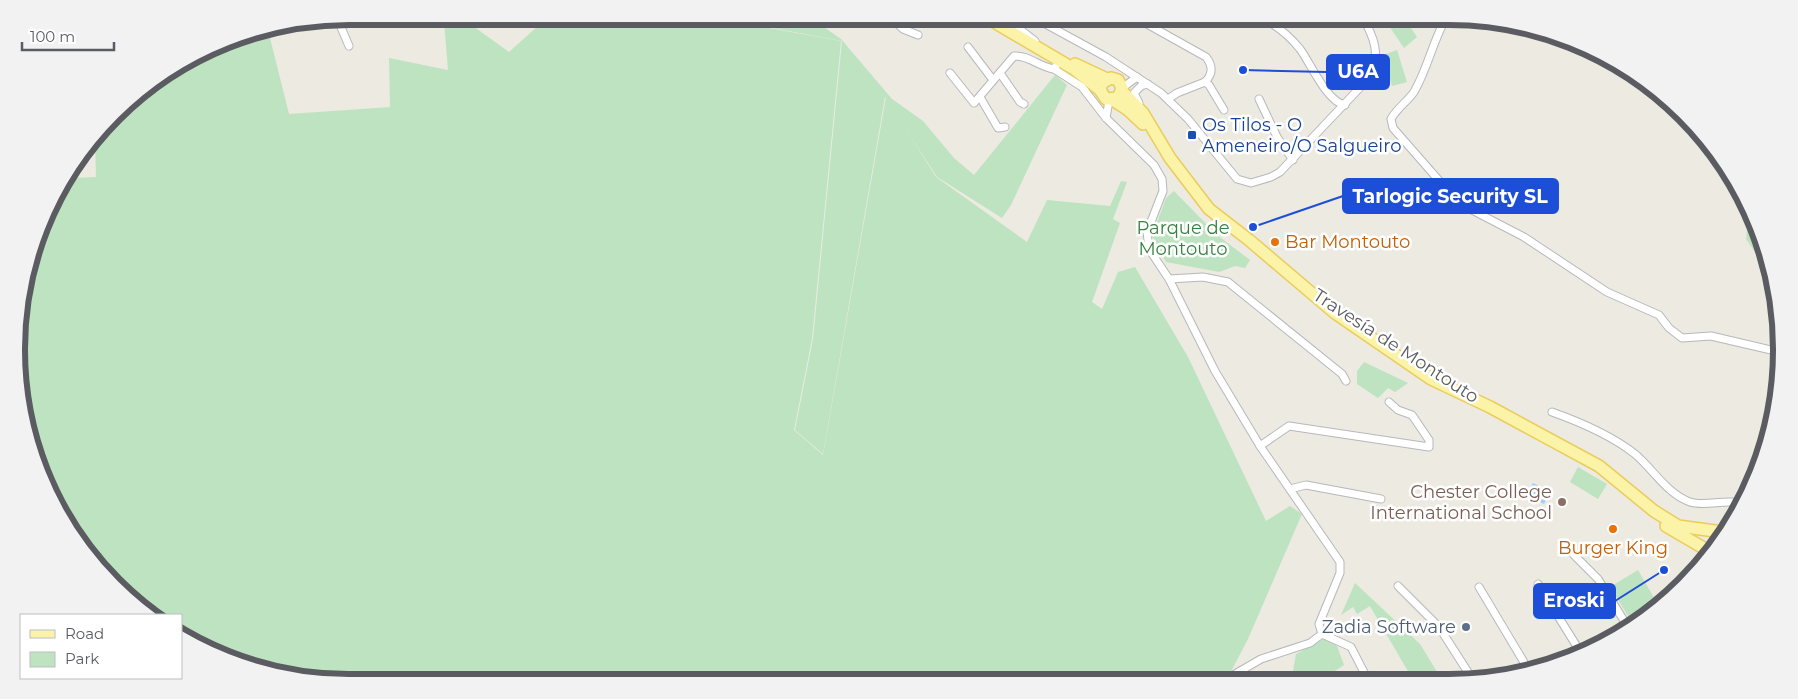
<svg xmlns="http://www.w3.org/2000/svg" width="1798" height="699" viewBox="0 0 1798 699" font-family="Montserrat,sans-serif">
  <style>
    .green { fill: #bee3c1 }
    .water { fill: #a2cefb }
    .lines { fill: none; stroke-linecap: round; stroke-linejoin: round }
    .street-casing { stroke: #b7b8bd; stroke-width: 9 }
    .primary-casing { stroke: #ebcc5b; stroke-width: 14 }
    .street { stroke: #fff; stroke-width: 7 }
    .primary { stroke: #fbf3a7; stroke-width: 11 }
    .transit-dot { fill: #1a4fb4; stroke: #fff; stroke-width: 2 }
    .food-dot { fill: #e8710a; stroke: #fff; stroke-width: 2 }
    .education-dot { fill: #8d6e63; stroke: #fff; stroke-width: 2 }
    .service-dot { fill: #5c6f8a; stroke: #fff; stroke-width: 2 }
    .labels { text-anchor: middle; stroke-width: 5; stroke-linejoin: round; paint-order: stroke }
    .transit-label { font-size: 18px; fill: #164399; stroke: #fff; text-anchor: start }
    .park-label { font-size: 18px; fill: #388241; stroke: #fff }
    .food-label { font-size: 18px; fill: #c56008; stroke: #fff; text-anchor: start }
    .street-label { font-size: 18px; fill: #5a5c61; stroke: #fff }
    .education-label { font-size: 18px; fill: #785e54; stroke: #fff; text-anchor: end }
    .service-label { font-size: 18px; fill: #4e5e75; stroke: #fff; text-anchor: end }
    .rim { fill: none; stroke: #5a5c61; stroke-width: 6 }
    .leader { fill: none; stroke: #1d4ed8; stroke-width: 2 }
    .callout-dot { fill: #1d4ed8; stroke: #fff; stroke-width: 2 }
    .callout { fill: #1d4ed8; stroke: #1d4ed8; stroke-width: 2 }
    .callout-label { font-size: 19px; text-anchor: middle; font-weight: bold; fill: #fff }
  </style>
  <rect width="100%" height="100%" fill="#eceae1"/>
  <g class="green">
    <path d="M 453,16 L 459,16 L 509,52 L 549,16 L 702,16 L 841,41 L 812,339 L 794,430 L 823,455 L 886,97 L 936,177 L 1027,242 L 1047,200 L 1110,206 L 1121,181 L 1127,182 L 1113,219 L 1120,223 L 1092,302 L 1102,309 L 1118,272 L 1135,267 L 1188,357 L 1266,521 L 1290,506 L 1302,514 L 1248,639 L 1226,681 L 350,683 L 263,671 L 202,649 L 181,635 L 181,615 L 147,614 L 72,534 L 42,477 L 23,415 L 19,306 L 34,242 L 61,183 L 67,175 L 69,178 L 96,177 L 95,141 L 130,99 L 183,61 L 242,34 L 268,30 L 289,114 L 390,107 L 389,58 L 448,70 L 444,21 Z"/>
    <path d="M 708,16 L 808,16 L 841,39 L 892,99 L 923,121 L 954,158 L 974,175 L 1055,75 L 1067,85 L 1011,205 L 1002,218 L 937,177 L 885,97 L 823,454 L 795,430 L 813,339 L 842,41 Z"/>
    <path d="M 1392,16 L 1403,16 L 1417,37 L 1404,48 L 1385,20 Z"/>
    <path d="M 1397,50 L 1407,82 L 1392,86 L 1383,55 Z"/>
    <path d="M 1174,191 L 1217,235 L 1250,260 L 1245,268 L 1235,266 L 1219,272 L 1166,262 L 1152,236 L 1166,198 Z"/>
    <path d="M 1749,209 L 1764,243 L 1772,277 L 1746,239 Z"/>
    <path d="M 1364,362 L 1408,383 L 1395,392 L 1388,388 L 1378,398 L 1357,384 L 1357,371 Z"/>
    <path d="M 1578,467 L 1607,484 L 1598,499 L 1570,482 Z"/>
    <path d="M 1638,570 L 1657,603 L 1630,619 L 1610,587 Z"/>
    <path d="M 1355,583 L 1420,644 L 1442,680 L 1413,680 L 1370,606 L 1357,614 L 1353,607 L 1341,615 Z"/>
    <path d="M 1324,639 L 1337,646 L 1344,665 L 1321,680 L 1301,680 L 1293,671 L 1296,654 Z"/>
  </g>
  <path class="water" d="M 1533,483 L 1550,491 L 1544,504 L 1527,495 Z"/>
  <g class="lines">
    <defs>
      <g id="street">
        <path d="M 889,16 L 903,29 L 918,35"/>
        <path d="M 1003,16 L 1035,41"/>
        <path d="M 1031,16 L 1106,57 L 1161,93 L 1188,119 L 1237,179 L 1251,183 L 1271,177 L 1280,172 L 1370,77 C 1381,54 1374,37 1362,16"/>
        <path d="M 1137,16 L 1147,24 L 1206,57 C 1213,66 1213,74 1205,82"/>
        <path d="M 1258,16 C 1275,24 1288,34 1300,49 C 1311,64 1327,102 1345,105"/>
        <path d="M 1447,16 C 1433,40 1428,68 1414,92 C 1407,102 1397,108 1391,119 L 1393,128 L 1443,185 L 1468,208 L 1524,237 L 1607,292 L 1659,315 L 1669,328 L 1682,338 L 1711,336 L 1780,352"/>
        <path d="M 337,18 L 349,46"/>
        <path d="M 968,47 L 993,80"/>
        <path d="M 1054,69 L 1082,87 L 1106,118 L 1154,165 L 1162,179 L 1163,191 L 1147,232 L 1149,249 L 1169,279 L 1215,371 L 1260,446 L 1340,562 L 1340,573 L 1319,624 L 1322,634 L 1351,647 L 1368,680"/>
        <path d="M 950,73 L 974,103 L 1014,56 C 1029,55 1039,67 1054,69 L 1056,66"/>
        <path d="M 1000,73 L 1020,102 L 1024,104"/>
        <path d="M 1122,88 L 1137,77"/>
        <path d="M 980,97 L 998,128 L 1005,127"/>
        <path d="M 1168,99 L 1177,93 L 1205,82 L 1209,85 L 1224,110"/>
        <path d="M 1259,99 L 1277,137 L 1293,160"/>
        <path d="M 1139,103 L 1134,93 L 1141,86 L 1148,84"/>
        <path d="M 1106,118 L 1109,101"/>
        <path d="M 1169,279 L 1203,277 L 1228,282 L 1342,374 L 1346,381"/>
        <path d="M 1552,412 C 1580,422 1611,435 1635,454 C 1653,469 1667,494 1690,502 C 1705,507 1724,499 1740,503"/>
        <path d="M 1260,446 L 1289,426 L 1429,447 L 1429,440 L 1412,415 L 1398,410 L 1389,402"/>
        <path d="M 1290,489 L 1306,485 L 1381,499"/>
        <path d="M 1574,555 L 1598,579 L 1628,627"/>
        <path d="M 1538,584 L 1581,653"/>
        <path d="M 1398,586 L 1439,627 L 1473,680"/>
        <path d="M 1479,587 L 1528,669"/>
        <path d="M 1223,681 L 1261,659 L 1310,643 L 1322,634"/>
      </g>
      <g id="primary">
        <path d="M 984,16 L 1074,69 L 1100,90 L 1106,99 L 1118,98 L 1122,88 L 1118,80 L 1111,78 L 1102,83 L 1100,90"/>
        <path d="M 1075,64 L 1107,79"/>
        <path d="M 1122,91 L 1143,113 L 1170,158 L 1209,209 L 1249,240 L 1335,313 L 1431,379 L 1490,407 L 1599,466 L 1654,511 L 1678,526 L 1715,531"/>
        <path d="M 1113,100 L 1127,109 L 1143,124"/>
        <path d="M 1666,526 L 1707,550"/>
      </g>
    </defs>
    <use href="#street" class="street-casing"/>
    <use href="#primary" class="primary-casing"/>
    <use href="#street" class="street"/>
    <use href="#primary" class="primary"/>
  </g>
  <rect class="transit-dot" x="1187" y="130" width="10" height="10" rx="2.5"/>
  <g class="food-dot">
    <circle cx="1275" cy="242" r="5"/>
    <circle cx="1613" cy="529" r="5"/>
  </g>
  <circle class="education-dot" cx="1562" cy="502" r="5"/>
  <circle class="service-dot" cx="1466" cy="627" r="5"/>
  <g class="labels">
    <g class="transit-label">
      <text x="1202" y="131">Os Tilos - O<tspan x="1202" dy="21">Ameneiro/O Salgueiro</tspan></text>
    </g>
    <g class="park-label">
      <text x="1183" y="234">Parque de<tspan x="1183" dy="21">Montouto</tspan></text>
    </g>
    <g class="food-label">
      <text x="1285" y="248">Bar Montouto</text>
      <text x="1613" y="554" text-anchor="middle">Burger King</text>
    </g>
    <g class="street-label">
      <text transform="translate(1396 346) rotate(33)" y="6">Travesía de Montouto</text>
    </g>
    <g class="education-label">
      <text x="1552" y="498">Chester College<tspan x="1552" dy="21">International School</tspan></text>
    </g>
    <g class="service-label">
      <text x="1456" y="633">Zadia Software</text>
    </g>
  </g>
  <path d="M0 0H1798V699H0ZM349 25H1449A324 324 0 0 1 1773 349V350A324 324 0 0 1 1449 674H349A324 324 0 0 1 25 350V349A324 324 0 0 1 349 25Z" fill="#f2f2f2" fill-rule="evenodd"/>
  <path class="rim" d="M349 25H1449A324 324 0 0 1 1773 349V350A324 324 0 0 1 1449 674H349A324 324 0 0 1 25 350V349A324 324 0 0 1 349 25Z"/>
  <path class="leader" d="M1243 70L1327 72M1253 227L1343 196M1664 570L1615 601"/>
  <g class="callout-dot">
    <circle cx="1243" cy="70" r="5"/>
    <circle cx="1253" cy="227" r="5"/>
    <circle cx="1664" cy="570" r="5"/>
  </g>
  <g class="callout">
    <rect x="1327" y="55" width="62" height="34" rx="5"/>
    <rect x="1343" y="179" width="215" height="34" rx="5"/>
    <rect x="1534" y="584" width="81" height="34" rx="5"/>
  </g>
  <g class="callout-label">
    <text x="1358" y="78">U6A</text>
    <text x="1450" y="203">Tarlogic Security SL</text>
    <text x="1574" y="607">Eroski</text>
  </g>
  <rect x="20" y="614" width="162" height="65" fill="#ffffff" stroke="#bdbec0"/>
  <rect x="30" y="630" width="25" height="8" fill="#fbf3a7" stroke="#bdbec0"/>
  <text x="65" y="639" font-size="15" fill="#5a5c61">Road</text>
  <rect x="30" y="652" width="25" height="15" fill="#bee3c1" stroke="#bdbec0"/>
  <text x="65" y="664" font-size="15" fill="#5a5c61">Park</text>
  <path d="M22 42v8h92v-8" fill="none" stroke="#5a5c61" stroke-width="2.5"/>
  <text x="30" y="42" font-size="15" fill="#5a5c61" stroke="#ffffff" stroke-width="4" paint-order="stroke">100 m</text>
</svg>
